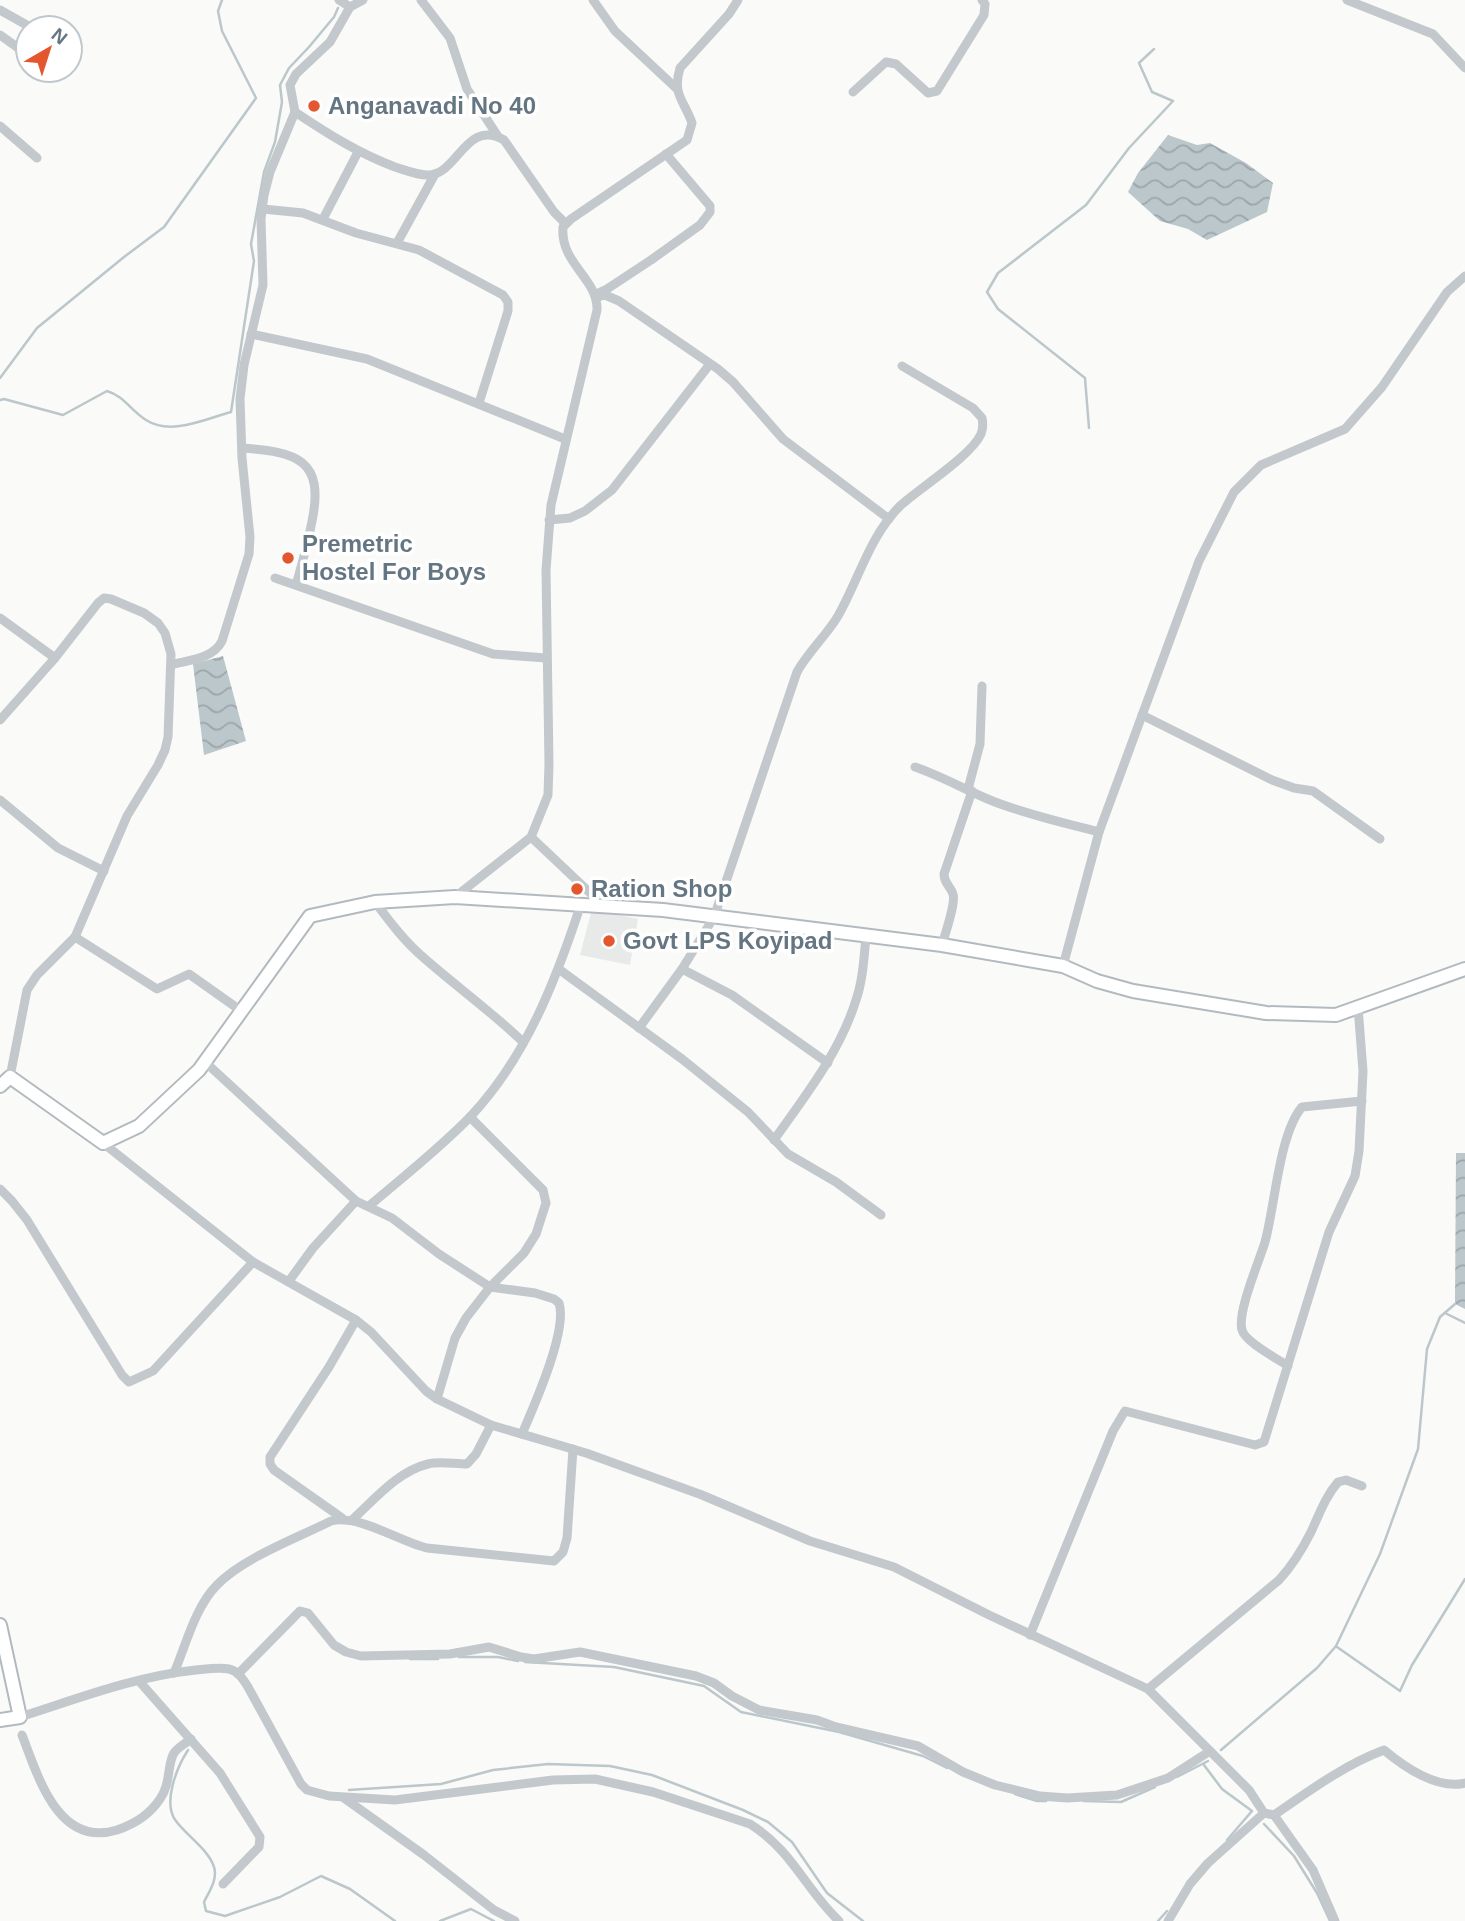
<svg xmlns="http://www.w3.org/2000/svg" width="1465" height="1921" viewBox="0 0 1465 1921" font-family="Arial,sans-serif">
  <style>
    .built { fill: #e8e9e9 }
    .water { fill: url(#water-waves) }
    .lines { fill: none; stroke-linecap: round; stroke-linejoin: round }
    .stream { stroke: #bbc7cb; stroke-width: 2.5 }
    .secondary-casing { stroke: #b3babf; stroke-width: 16 }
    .street { stroke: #c3c8cc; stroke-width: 9 }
    .secondary { stroke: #fff; stroke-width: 12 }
    .poi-dot { fill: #e4572e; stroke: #fff; stroke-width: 2.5 }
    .labels { text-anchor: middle; stroke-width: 7; stroke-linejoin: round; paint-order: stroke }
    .poi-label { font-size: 24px; font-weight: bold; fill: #657683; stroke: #fff; text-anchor: start }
  </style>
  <defs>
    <pattern id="water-waves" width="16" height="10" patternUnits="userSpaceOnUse" patternTransform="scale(1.75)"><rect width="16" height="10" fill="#bbc7cb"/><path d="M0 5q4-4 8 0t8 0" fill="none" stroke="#9ca6aa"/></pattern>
  </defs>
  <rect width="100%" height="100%" fill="#fafaf8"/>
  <path class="built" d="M 592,909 L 638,919 L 630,965 L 580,955 Z"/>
  <g class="water">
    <path d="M 1168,135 L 1197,145 L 1210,143 L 1246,163 L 1273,183 L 1267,212 L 1207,240 L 1188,229 L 1160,221 L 1128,192 L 1138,173 Z"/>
    <path d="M 223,656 L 246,741 L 204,755 L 193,664 Z"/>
    <path d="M 1456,1153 L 1465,1153 L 1465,1309 L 1455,1304 Z"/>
  </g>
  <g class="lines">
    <g class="stream">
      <path d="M 0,378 L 37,328 L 124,257 L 164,227 L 256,98 L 222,31 L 218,11 L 222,0"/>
      <path d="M 0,400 L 4,399 L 63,415 L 107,391 C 124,396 131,411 146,420 C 171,436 205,419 231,412 L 254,261 L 251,244 L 264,172 L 275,142 L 282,102 L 280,85 L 289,68 L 309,47 L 334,17 L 338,8"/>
      <path d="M 1089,428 L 1085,378 L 998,309 L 987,292 L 998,273 L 1086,205 L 1129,148 L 1173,101 L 1152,92 L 1139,63 L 1154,49"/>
      <path d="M 1445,1313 L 1465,1323"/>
      <path d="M 1337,1647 L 1400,1691 L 1412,1665 L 1465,1579"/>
      <path d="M 459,1657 L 498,1657 L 518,1661"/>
      <path d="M 410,1659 L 438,1659"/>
      <path d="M 525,1662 L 614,1667 L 704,1686 L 741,1712 L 839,1732 L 923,1756 L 947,1768"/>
      <path d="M 188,1750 C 177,1767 162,1803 176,1821 C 186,1835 209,1850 214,1867 C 218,1879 209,1892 204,1902 L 206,1911 L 225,1916 L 280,1897 L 321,1876 L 350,1889 L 395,1921"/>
      <path d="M 1221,1750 L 1317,1668 L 1336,1646 L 1380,1554 L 1418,1449 L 1427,1349 L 1440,1317 L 1455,1304"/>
      <path d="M 1204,1765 L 1222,1789 L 1252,1811 L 1227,1840"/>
      <path d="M 1177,1777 L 1208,1761"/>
      <path d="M 349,1790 L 441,1784 L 493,1770 L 548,1764 L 610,1766 L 652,1775 L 743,1810 L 768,1822 L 792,1842 L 827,1893 L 863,1921"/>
      <path d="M 1015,1794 L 1037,1801 L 1046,1801"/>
      <path d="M 1084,1801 L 1121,1802 L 1155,1787"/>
      <path d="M 1264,1824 L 1294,1856 L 1317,1893 L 1330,1921"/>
      <path d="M 440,1921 L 471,1909 L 494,1921"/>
      <path d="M 1158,1921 L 1167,1911"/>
    </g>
    <defs>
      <g id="secondary">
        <path d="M 0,1086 L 10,1077 L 103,1143 L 139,1126 L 199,1070 L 310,916 L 375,902 L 455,897 L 663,910 L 942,945 L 1063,966 L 1097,981 L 1133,991 L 1266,1013 L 1336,1015 L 1465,969"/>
        <path d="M 0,1625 L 20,1717 L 0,1720"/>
      </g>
    </defs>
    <use href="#secondary" class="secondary-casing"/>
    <g class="street">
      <path d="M 339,0 L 350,7"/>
      <path d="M 421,0 L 450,38 L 467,89 L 497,135"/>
      <path d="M 593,0 L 615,31 L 676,88"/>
      <path d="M 1347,0 L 1433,34 L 1465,68"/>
      <path d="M 0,10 L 32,28"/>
      <path d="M 0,35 L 28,55"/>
      <path d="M 853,92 L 886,62 L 896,64 L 928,93 L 937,91 L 984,15 L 985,4 L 982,0"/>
      <path d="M 295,112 C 328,134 358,153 395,167 C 405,170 417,175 427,175 C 458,176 465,118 504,140 L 554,212 L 565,223"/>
      <path d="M 0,126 L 37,158"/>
      <path d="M 263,209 L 303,213 L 356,233 L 419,250 L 503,295 L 508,302 L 508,311 L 479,403"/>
      <path d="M 323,219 L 358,152"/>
      <path d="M 397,243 L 435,174"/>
      <path d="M 596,294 L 607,289 L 651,260 L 700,225 L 710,212 L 710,206 L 666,154"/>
      <path d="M 596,297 L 605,295 L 619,301 L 718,369 L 733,382 L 783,439 L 889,519"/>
      <path d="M 251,334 L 367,359 L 565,439"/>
      <path d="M 242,448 C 296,452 325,459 312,521 C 308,543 302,564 296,585"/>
      <path d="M 549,520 L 570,518 L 585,511 L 612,490 L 710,364"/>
      <path d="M 275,578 L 493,654 L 546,658"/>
      <path d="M 0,618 L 55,658 L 98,603 L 104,598 L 111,599 L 144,613 L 158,623 L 165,633 L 171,654 L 168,737 L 165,750 L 158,765 L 127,816 L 75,937 L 37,975 L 27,990 L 10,1077"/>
      <path d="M 171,665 C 189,660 213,659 222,641 L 249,554 L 250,537 L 242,458 L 240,399 L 244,365 L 263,285 L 261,219 L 264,195 L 270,172 L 295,112 L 290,85 L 296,74 L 330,42 L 350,7 L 363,0"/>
      <path d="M 1142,715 L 1272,780 L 1294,788 L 1313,791 L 1380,839"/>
      <path d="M 0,720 L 55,658"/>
      <path d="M 915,767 C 944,777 967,791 995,802 C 1029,815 1064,823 1099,832"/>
      <path d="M 968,789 L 980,744 L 982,686"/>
      <path d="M 0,800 L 58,848 L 104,871"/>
      <path d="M 531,837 L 604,906"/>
      <path d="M 455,897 L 531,837 L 548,795 L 549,764 L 546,570 L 551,505 L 597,310 C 598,278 560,264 563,227 L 571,219 L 687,140 L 692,123 C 684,100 672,95 680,68 L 729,14 L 738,0"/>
      <path d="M 375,902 C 390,922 405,942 424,958 C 457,987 492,1012 523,1042"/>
      <path d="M 75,937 L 157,989 L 189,974 L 240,1010"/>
      <path d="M 942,945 C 945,934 956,903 953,894 C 950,885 944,884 944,874 L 972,791"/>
      <path d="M 1063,966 L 1099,832 L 1199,561 L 1234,492 L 1261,465 L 1345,429 L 1382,387 L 1447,292 L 1465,276"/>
      <path d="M 682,969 L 732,995 L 828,1063"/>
      <path d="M 560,970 L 682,1059 L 748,1112 L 788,1154 L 836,1182 L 881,1215"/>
      <path d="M 639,1028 L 682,969 L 714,917 L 797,672 C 808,652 826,636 838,616 C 859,579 870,535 901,505 C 921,487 971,456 981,434 C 983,429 983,423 982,418 L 973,408 L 902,366"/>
      <path d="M 204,1061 L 356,1201 L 392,1218 L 439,1254 L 490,1287 L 535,1293 L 554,1299 L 559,1303 C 568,1330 534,1406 522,1434"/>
      <path d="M 774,1140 C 805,1096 840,1052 856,1000 C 863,980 864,957 866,936"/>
      <path d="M 103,1143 L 253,1262 L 356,1320 L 371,1332 L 426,1391 L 437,1399 L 491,1425 L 586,1453 L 702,1495 L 810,1541 L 894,1567 L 989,1615 L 1148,1689 L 1249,1790 L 1264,1813 L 1274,1815 C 1309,1791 1344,1765 1384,1750 C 1404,1767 1438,1790 1465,1783"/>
      <path d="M 0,1189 L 12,1201 L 27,1220 L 122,1375 L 129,1382 L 153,1371 L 253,1262"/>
      <path d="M 369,1206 C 403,1177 439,1149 470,1117 C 526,1058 556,980 581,904"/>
      <path d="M 289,1281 L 313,1248 L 356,1201"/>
      <path d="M 1288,1366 C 1278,1359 1245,1342 1242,1330 C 1237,1312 1259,1262 1265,1242 C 1275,1206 1279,1134 1302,1107 L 1362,1101"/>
      <path d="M 437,1399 L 455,1338 L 466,1318 L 490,1287 L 524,1253 L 536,1234 L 546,1203 L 543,1190 L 470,1117"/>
      <path d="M 342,1518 L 274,1470 L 270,1464 L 270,1457 L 329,1367 L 356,1320"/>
      <path d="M 352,1520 C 374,1500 398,1471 428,1464 C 440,1461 454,1464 467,1464 L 476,1454 L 491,1425"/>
      <path d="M 1030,1635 L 1113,1431 L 1125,1411 L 1255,1445 L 1264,1442 L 1329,1232 L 1355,1176 L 1359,1151 L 1363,1071 L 1358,1007"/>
      <path d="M 174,1673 C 186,1645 195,1607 217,1585 C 243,1558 297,1538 331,1521 C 359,1514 398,1541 427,1548 L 554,1561 L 563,1552 L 567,1538 L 573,1449"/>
      <path d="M 238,1674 L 300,1611 L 308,1613 L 334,1645 L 346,1652 L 361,1656 L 450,1654 L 489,1647 L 521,1657 L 534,1659 L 580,1652 L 696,1676 L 714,1683 L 732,1696 L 759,1710 L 817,1720 L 836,1727 L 918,1746 L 963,1772 L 995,1785 L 1040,1796 L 1067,1798 L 1117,1795 L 1168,1778 L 1210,1751"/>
      <path d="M 139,1681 L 220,1773 L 260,1837 L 259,1847 L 223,1884"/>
      <path d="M 1148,1689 L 1279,1580 C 1292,1566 1302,1550 1311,1532 C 1319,1515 1325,1497 1338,1482 L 1346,1480 L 1362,1486"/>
      <path d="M 20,1717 C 77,1699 136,1676 196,1670 C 206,1669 219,1667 229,1669 C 238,1671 243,1679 248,1687 L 301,1784 L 307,1790 L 329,1796 L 395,1800 L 553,1780 L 595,1779 L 653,1792 L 750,1824 C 793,1851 805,1889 839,1921"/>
      <path d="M 22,1735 C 38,1776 58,1848 117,1830 C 135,1824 150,1814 160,1799 C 171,1784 167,1764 174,1753 C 178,1747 186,1743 191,1739"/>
      <path d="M 344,1798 L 424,1855 L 494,1910 L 515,1921"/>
      <path d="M 1274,1815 L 1313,1870 L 1335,1921"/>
      <path d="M 1168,1921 L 1190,1884 L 1208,1863 L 1264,1813"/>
    </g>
    <use href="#secondary" class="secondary"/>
  </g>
  <g class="poi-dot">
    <circle cx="314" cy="106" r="7"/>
    <circle cx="288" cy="558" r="7"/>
    <circle cx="577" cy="889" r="7"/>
    <circle cx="609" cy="941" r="7"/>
  </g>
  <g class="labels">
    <g class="poi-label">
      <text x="328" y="114">Anganavadi No 40</text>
      <text x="302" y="552">Premetric<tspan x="302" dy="28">Hostel For Boys</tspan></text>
      <text x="591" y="897">Ration Shop</text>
      <text x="623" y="949">Govt LPS Koyipad</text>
    </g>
  </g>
  <g transform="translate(49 49) rotate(39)"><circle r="33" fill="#ffffff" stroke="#c1c8cd" stroke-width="2"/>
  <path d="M0-5L12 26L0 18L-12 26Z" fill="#e4572e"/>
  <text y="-10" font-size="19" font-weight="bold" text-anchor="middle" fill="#657683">N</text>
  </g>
</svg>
